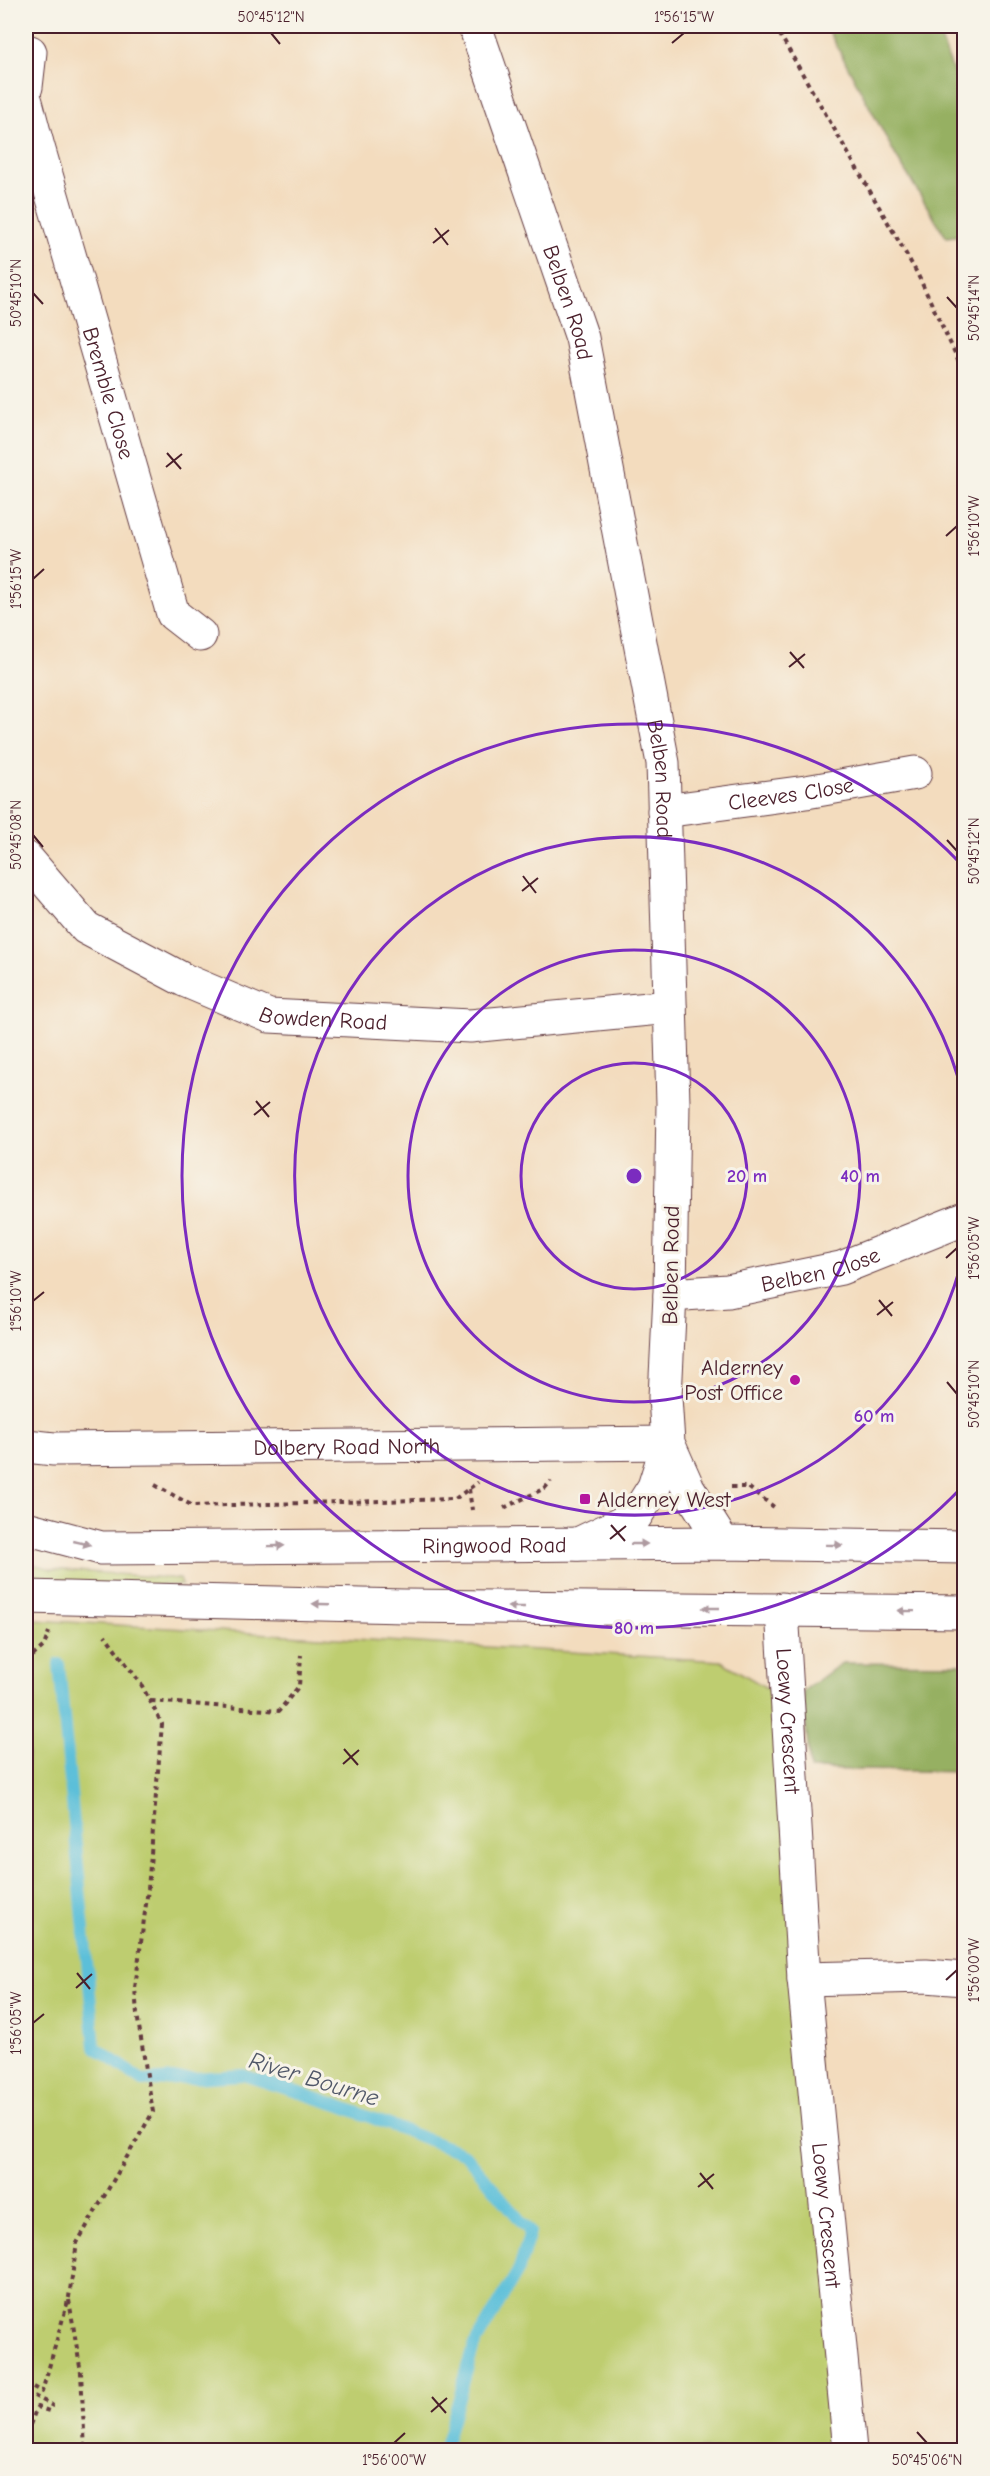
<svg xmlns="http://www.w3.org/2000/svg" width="990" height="2476" viewBox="0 0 990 2476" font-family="'Comic Neue',sans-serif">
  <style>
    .green { fill: #becd6f; stroke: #84764d; stroke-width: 1.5 }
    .forest { fill: #96b062; stroke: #706846; stroke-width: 1.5 }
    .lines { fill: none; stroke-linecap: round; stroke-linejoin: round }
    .stream { stroke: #5bbfd9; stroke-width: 12 }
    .minor-casing { stroke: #633b41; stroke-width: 35 }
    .trunk-casing { stroke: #633b41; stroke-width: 35 }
    .path { stroke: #633b41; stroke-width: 4; stroke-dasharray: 4.5 4.5; stroke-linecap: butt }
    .minor { stroke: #fff; stroke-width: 33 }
    .trunk { stroke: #fff; stroke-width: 33 }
    .oneway { fill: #ae9aa0 }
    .ticks { fill: none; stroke: #4a1f2b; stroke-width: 2 }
    .ring { fill: none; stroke: #7b2cbf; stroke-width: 3 }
    .poi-dot { fill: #b5179e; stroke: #f7f3e8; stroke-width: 2 }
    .labels { text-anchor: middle; stroke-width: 6; stroke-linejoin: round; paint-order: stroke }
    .street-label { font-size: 22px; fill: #4a1f2b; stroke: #f7f3e8 }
    .poi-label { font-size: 22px; fill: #4a1f2b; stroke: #f7f3e8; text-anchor: end }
    .water-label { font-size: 24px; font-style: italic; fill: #505768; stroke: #f7f3e8 }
    .centre { fill: #7b2cbf; stroke: #f7f3e8; stroke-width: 3 }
    .ring-label { font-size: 18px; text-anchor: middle; font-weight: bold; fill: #7b2cbf; stroke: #f7f3e8; stroke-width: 6; stroke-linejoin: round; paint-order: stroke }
    .neatline { fill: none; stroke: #4a1f2b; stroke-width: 2 }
    .ticks-label { font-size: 15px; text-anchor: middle; fill: #4a1f2b }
  </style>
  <rect width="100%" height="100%" fill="#f7f3e8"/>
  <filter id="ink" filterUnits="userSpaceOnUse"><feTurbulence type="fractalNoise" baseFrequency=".0167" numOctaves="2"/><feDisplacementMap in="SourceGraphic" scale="12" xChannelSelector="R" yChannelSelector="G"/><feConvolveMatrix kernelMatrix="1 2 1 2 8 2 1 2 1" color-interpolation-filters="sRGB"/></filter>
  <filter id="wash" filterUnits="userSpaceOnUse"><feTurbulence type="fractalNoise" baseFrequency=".008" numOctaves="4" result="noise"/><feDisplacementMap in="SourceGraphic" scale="24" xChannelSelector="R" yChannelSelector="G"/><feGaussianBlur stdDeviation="1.35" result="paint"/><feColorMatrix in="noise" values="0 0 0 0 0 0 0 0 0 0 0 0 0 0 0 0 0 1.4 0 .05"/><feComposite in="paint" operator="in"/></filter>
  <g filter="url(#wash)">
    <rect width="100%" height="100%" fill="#f3dcbe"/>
    <g class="green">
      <path d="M 26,1562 L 51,1569 L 180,1579 L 182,1585 L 26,1587 Z"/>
      <path d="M 34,1620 L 721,1661 L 787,1700 L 850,2450 L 26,2450 L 26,1784 Z"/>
    </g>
    <g class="forest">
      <path d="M 826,26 L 936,26 L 964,100 L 964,235 L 946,237 L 896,156 Z"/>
      <path d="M 34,1620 L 26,1784 L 26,1622 Z"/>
      <path d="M 842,1663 L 964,1664 L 964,1772 L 810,1769 L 803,1691 Z"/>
    </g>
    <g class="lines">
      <path class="stream" d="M 59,1664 L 95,2047 L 143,2081 L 243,2075 L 338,2105 L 465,2154 L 530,2232 L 519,2269 L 474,2346 L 444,2450"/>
    </g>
  </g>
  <g filter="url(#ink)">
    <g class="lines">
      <defs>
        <g id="minor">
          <path id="s1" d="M 475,26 L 582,338 L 663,763 L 673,1103 L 670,1295 L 665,1397 L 668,1443 L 688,1488 L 723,1543"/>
          <path d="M 26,87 L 30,52"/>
          <path d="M 26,102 L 36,140"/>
          <path id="s2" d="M 26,144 L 36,140 L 173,614 L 200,635"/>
          <path id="s3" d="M 664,811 L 806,792 L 915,773"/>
          <path id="s4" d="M 26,858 L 86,928 L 184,980 L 269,1016 L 470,1026 L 670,1007"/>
          <path id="s5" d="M 670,1295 L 728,1291 L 841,1268 L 964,1219"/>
          <path id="s6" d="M 26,1446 L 54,1449 L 668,1443"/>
          <path d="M 578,1544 L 635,1517 L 654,1487 L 668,1443"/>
          <path id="s7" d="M 782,1609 L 804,1979 L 850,2450"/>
          <path d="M 804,1979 L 926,1976 L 964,1979"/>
        </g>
        <g id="trunk">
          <path id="s8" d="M 26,1528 L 101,1548 L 723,1543 L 964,1547"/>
          <path d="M 26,1597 L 404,1606 L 964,1612"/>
        </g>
      </defs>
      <use href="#minor" class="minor-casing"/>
      <use href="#trunk" class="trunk-casing"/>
      <g class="path">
        <path d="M 775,26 L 917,273 L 964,372"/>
        <path d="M 155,1485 L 193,1506 L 455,1499 L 478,1482"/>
        <path d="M 731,1487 L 748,1487 L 774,1507"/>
        <path d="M 469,1489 L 472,1510"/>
        <path d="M 504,1508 L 545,1488 L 551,1481"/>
        <path d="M 26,1662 L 44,1646 L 49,1632"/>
        <path d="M 151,1701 L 279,1711 L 299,1686 L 301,1655"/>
        <path d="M 69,2300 L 81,2373 L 85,2450"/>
        <path d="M 26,2384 L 26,2383 L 42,2392 L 69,2297 L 77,2243 L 153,2112 L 137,2014 L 135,1988 L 148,1889 L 162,1724 L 141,1684 L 105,1635"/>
        <path d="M 26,2392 L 52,2405 L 49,2411 L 37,2407 L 26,2435"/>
      </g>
      <use href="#minor" class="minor"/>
      <use href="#trunk" class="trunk"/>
    </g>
    <defs><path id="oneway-solid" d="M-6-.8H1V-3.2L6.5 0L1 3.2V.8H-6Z" transform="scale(1.5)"/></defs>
    <g class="oneway">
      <use href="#oneway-solid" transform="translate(82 1543) rotate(13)"/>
      <use href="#oneway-solid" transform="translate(639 1544)"/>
      <use href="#oneway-solid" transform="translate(834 1545) rotate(1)"/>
      <use href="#oneway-solid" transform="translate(276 1546) rotate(-1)"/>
      <use href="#oneway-solid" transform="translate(321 1604) rotate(-178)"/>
      <use href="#oneway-solid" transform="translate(516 1607) rotate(-180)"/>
      <use href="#oneway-solid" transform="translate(711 1608) rotate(-180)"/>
      <use href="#oneway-solid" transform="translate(906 1611) rotate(-179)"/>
    </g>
  </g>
  <path class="ticks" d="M 271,33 L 280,44M 672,43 L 684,33M 435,228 L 448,245M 433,243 L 449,230M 33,293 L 43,304M 947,297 L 957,308M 167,453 L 181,469M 166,467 L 182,454M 946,536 L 957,526M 33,579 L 44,569M 790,652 L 804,668M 789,667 L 805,654M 33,835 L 43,847M 947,840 L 957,851M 523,876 L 536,893M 522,891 L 538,878M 256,1101 L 269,1117M 254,1115 L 270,1102M 946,1258 L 957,1248M 879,1300 L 892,1316M 33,1301 L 44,1292M 877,1315 L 893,1302M 947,1382 L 957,1394M 611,1525 L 625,1541M 610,1539 L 626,1526M 344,1749 L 358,1765M 343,1764 L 359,1750M 77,1973 L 90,1989M 946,1980 L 957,1970M 76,1988 L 92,1974M 33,2023 L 44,2014M 700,2173 L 713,2189M 698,2187 L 714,2174M 432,2397 L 446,2413M 431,2412 L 447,2398M 917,2432 L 927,2443M 394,2443 L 405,2433"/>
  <g class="ring">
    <circle cx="634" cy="1176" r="113"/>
    <circle cx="634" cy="1176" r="226"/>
    <path d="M964 1252A339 339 0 1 1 964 1100"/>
    <path d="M962 1487A452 452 0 1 1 962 865"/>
  </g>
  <g class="poi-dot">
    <circle cx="795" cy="1380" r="6"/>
    <rect x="579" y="1493" width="12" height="12" rx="3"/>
  </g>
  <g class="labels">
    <g class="street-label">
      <text dy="8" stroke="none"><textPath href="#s1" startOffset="292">Belben Road</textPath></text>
      <text dy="8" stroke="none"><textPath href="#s2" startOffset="274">Bremble Close</textPath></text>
      <text dy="8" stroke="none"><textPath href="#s1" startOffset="778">Belben Road</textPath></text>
      <text dy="8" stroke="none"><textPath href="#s3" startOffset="128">Cleeves Close</textPath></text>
      <text dy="8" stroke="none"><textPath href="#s4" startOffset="350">Bowden Road</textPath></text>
      <text transform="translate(670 1265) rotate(-89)" y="8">Belben Road</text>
      <text dy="8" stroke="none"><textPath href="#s5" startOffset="153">Belben Close</textPath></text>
      <text dy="8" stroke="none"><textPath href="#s6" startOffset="321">Dolbery Road North</textPath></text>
      <text dy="8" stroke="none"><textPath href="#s8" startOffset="471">Ringwood Road</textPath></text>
      <text dy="8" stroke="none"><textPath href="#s7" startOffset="112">Loewy Crescent</textPath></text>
      <text dy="8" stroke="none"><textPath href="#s7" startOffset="608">Loewy Crescent</textPath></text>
    </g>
    <g class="poi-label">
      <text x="783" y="1375">Alderney<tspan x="783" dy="25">Post Office</tspan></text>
      <text x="597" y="1507" text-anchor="start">Alderney West</text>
    </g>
    <g class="water-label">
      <text transform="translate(314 2079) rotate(17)" y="8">River Bourne</text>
    </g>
  </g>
  <circle cx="634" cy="1176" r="9" class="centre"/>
  <g class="ring-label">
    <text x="747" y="1182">20 m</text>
    <text x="860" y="1182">40 m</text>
    <text x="874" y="1422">60 m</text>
    <text x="634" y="1634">80 m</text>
  </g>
  <rect width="990" height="2476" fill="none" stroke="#f7f3e8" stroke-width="66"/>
  <rect x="33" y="33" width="924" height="2410" class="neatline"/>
  <g class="ticks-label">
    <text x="271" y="22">50°45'12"N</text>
    <text x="684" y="22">1°56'15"W</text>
    <text transform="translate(16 293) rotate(-90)" y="5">50°45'10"N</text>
    <text transform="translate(974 308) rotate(-90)" y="5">50°45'14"N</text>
    <text transform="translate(974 526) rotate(-90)" y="5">1°56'10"W</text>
    <text transform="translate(16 579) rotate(-90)" y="5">1°56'15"W</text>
    <text transform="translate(16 835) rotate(-90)" y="5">50°45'08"N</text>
    <text transform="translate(974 851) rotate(-90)" y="5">50°45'12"N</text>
    <text transform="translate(974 1248) rotate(-90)" y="5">1°56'05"W</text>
    <text transform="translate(16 1301) rotate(-90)" y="5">1°56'10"W</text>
    <text transform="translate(974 1394) rotate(-90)" y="5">50°45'10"N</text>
    <text transform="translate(974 1970) rotate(-90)" y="5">1°56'00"W</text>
    <text transform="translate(16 2023) rotate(-90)" y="5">1°56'05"W</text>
    <text x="394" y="2465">1°56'00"W</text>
    <text x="927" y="2465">50°45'06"N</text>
  </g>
</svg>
